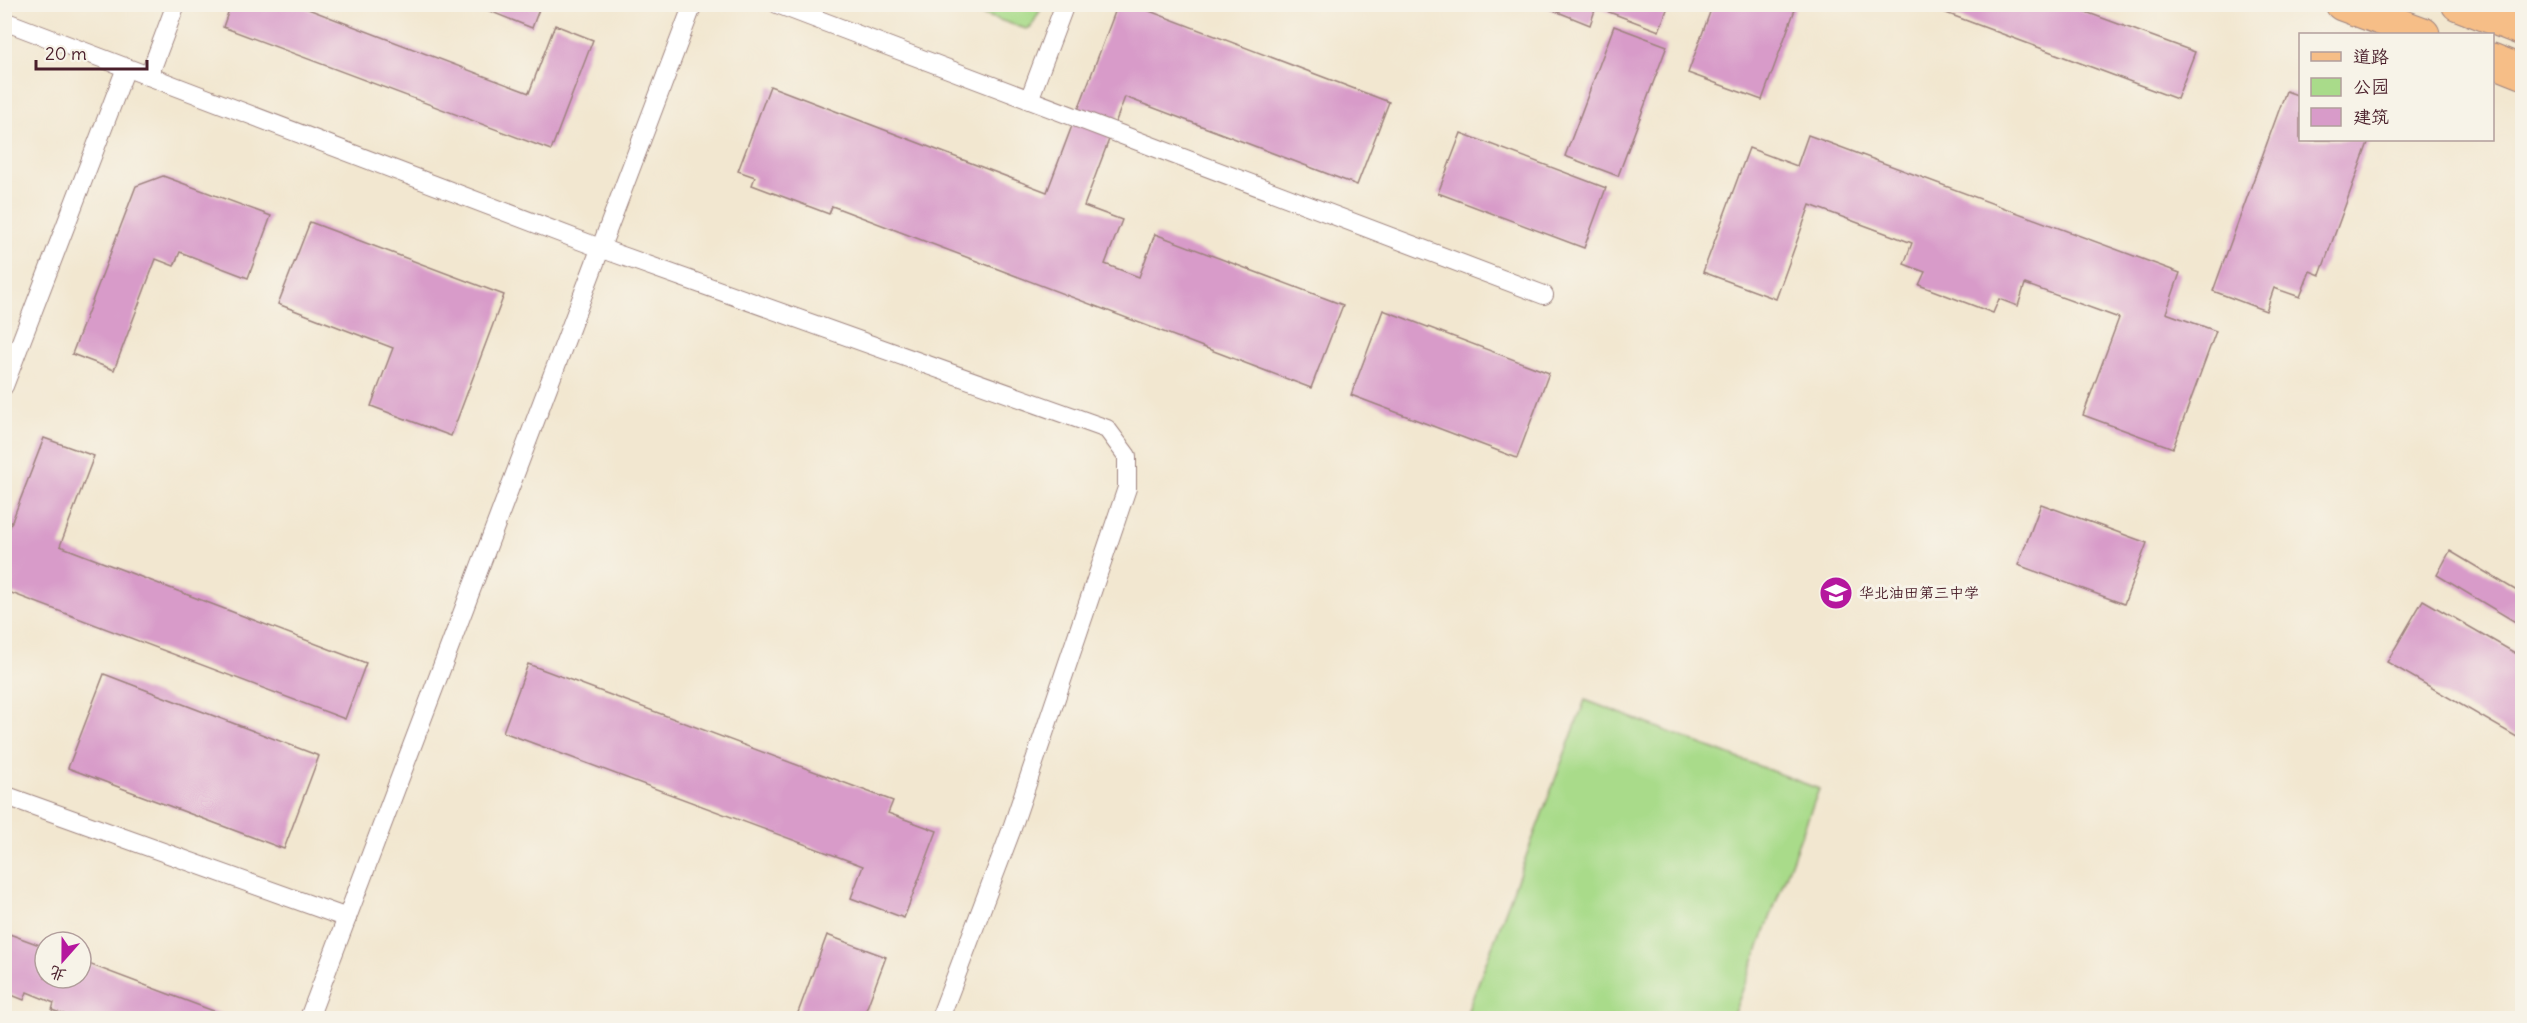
<svg xmlns="http://www.w3.org/2000/svg" width="2527" height="1023" viewBox="0 0 2527 1023" font-family="Delius,'LXGW WenKai TC',sans-serif">
  <style>
    .green { fill: #a9db8a; stroke: #7a7d5a; stroke-width: 1.5 }
    .building { fill: #d89bc9 }
    .lines { fill: none; stroke-linecap: round; stroke-linejoin: round }
    .lane-casing { stroke: #9e837e; stroke-width: 20 }
    .primary-casing { stroke: #9e837e; stroke-width: 35 }
    .lane { stroke: #fff; stroke-width: 18 }
    .primary { stroke: #f6be87; stroke-width: 33 }
    .labels { text-anchor: middle; stroke-width: 6; stroke-linejoin: round; paint-order: stroke }
    .poi-label { font-size: 15px; fill: #4a1f2b; stroke: #f7f3e8; text-anchor: start }
  </style>
  <rect width="100%" height="100%" fill="#f7f3e8"/>
  <filter id="ink" filterUnits="userSpaceOnUse"><feTurbulence type="fractalNoise" baseFrequency=".0167" numOctaves="2"/><feDisplacementMap in="SourceGraphic" scale="12" xChannelSelector="R" yChannelSelector="G"/><feConvolveMatrix kernelMatrix="1 2 1 2 8 2 1 2 1" color-interpolation-filters="sRGB"/></filter>
  <filter id="wash" filterUnits="userSpaceOnUse"><feTurbulence type="fractalNoise" baseFrequency=".008" numOctaves="4" result="noise"/><feDisplacementMap in="SourceGraphic" scale="24" xChannelSelector="R" yChannelSelector="G"/><feGaussianBlur stdDeviation="1.35" result="paint"/><feColorMatrix in="noise" values="0 0 0 0 0 0 0 0 0 0 0 0 0 0 0 0 0 1.4 0 .05"/><feComposite in="paint" operator="in"/></filter>
  <g filter="url(#wash)">
    <rect width="100%" height="100%" fill="#f2e7d0"/>
    <g class="green">
      <path d="M 955,5 L 1043,4 L 1043,5 L 1031,27 L 1026,29 Z"/>
      <path d="M 1585,700 L 1819,789 L 1732,1018 L 1465,1018 Z"/>
    </g>
    <g id="blocks">
      <g class="building">
        <path d="M 231,4 L 295,4 L 529,93 L 555,25 L 593,40 L 551,150 L 223,27 Z"/>
        <path d="M 472,4 L 541,4 L 532,28 Z"/>
        <path d="M 1118,4 L 1131,4 L 1389,102 L 1357,185 L 1125,97 L 1084,206 L 1122,220 L 1105,264 L 1139,277 L 1155,234 L 1343,305 L 1311,388 L 832,206 L 829,214 L 752,185 L 755,177 L 738,171 L 770,86 L 1047,192 Z"/>
        <path d="M 1538,4 L 1669,4 L 1659,31 L 1596,7 L 1590,25 Z"/>
        <path d="M 1713,4 L 1797,4 L 1762,100 L 1688,73 Z"/>
        <path d="M 1922,4 L 2064,4 L 2195,52 L 2177,99 Z"/>
        <path d="M 1614,26 L 1667,46 L 1618,176 L 1565,156 Z"/>
        <path d="M 2286,91 L 2300,96 L 2300,140 L 2369,140 L 2320,275 L 2310,271 L 2300,297 L 2274,288 L 2266,311 L 2213,291 Z"/>
        <path d="M 1461,133 L 1606,188 L 1584,248 L 1438,193 Z"/>
        <path d="M 1808,135 L 2180,273 L 2166,313 L 2216,331 L 2173,448 L 2083,415 L 2119,318 L 2025,284 L 2018,306 L 1999,299 L 1993,313 L 1919,285 L 1925,272 L 1904,264 L 1912,243 L 1810,205 L 1776,299 L 1703,272 L 1749,148 L 1797,166 Z"/>
        <path d="M 163,176 L 271,216 L 248,278 L 180,252 L 174,266 L 156,259 L 114,370 L 72,354 L 136,186 Z"/>
        <path d="M 310,222 L 504,295 L 451,436 L 371,406 L 393,348 L 278,304 Z"/>
        <path d="M 1383,310 L 1549,373 L 1517,458 L 1351,395 Z"/>
        <path d="M 44,438 L 94,456 L 60,546 L 366,663 L 345,719 L 6,591 L 4,542 Z"/>
        <path d="M 2041,504 L 2147,543 L 2124,604 L 2018,565 Z"/>
        <path d="M 2450,551 L 2522,594 L 2522,626 L 2437,575 Z"/>
        <path d="M 2423,600 L 2522,657 L 2522,740 L 2387,662 Z"/>
        <path d="M 528,664 L 893,801 L 888,813 L 937,831 L 904,918 L 851,898 L 863,866 L 503,732 Z"/>
        <path d="M 104,674 L 319,756 L 284,849 L 68,768 Z"/>
        <path d="M 4,932 L 45,947 L 45,978 L 81,978 L 81,961 L 232,1018 L 74,1018 L 52,1010 L 54,1003 L 27,992 L 24,1000 L 4,992 Z"/>
        <path d="M 827,935 L 886,957 L 863,1018 L 796,1018 Z"/>
      </g>
    </g>
  </g>
  <g filter="url(#ink)">
    <use href="#blocks" fill-opacity="0" stroke="#9e837e" stroke-width="1.5"/>
    <g class="lines">
      <defs>
        <g id="lane">
          <path d="M 777,4 L 1544,295"/>
          <path d="M 4,21 L 600,248 L 1107,429 L 1127,456 L 1127,488 L 1011,831 L 940,1018"/>
          <path d="M 149,76 L 176,4"/>
          <path d="M 1029,100 L 1065,4"/>
          <path d="M 4,386 L 126,68"/>
          <path d="M 4,795 L 347,918"/>
          <path d="M 309,1018 L 693,4"/>
        </g>
        <g id="primary">
          <path d="M 2342,4 L 2423,34"/>
          <path d="M 2458,4 L 2522,29"/>
          <path d="M 2492,60 L 2522,72"/>
        </g>
      </defs>
      <use href="#lane" class="lane-casing"/>
      <use href="#primary" class="primary-casing"/>
      <use href="#lane" class="lane"/>
      <use href="#primary" class="primary"/>
    </g>
  </g>
  <defs>
    <symbol id="school-disc" viewBox="-11 -11 22 22"><circle r="9.5" fill="#b5179e" stroke="#f7f3e8"/><path d="M0-5L7-2L0 1L-7-2ZM-4 1L0 2.5L4 1V4Q0 6-4 4Z" fill="#fff"/></symbol>
  </defs>
  <g fill-rule="evenodd">
    <use href="#school-disc" x="1817" y="574" width="38" height="38"/>
  </g>
  <g class="labels">
    <g class="poi-label">
      <text x="1859" y="598">华北油田第三中学</text>
    </g>
  </g>
  <rect width="2527" height="1023" fill="none" stroke="#f7f3e8" stroke-width="24"/>
  <rect x="2299" y="33" width="195" height="108" fill="#f7f3e8" stroke="#b29e9c" stroke-width="1.5"/>
  <rect x="2311" y="52" width="30" height="9" fill="#f6be87" stroke="#b29e9c" stroke-width="1.5"/>
  <text x="2353" y="63" font-size="18" fill="#4a1f2b">道路</text>
  <rect x="2311" y="78" width="30" height="18" fill="#a9db8a" stroke="#b29e9c" stroke-width="1.5"/>
  <text x="2353" y="93" font-size="18" fill="#4a1f2b">公园</text>
  <rect x="2311" y="108" width="30" height="18" fill="#d89bc9" stroke="#b29e9c" stroke-width="1.5"/>
  <text x="2353" y="123" font-size="18" fill="#4a1f2b">建筑</text>
  <g transform="translate(63 960) rotate(201)"><circle r="28" fill="#f7f3e8" stroke="#b29e9c" stroke-width="1.5"/>
  <path d="M0-4.5L10 22L0 15L-10 22Z" fill="#b5179e"/>
  <text y="-9" font-size="16" font-weight="bold" text-anchor="middle" fill="#4a1f2b">北</text>
  </g>
  <path d="M36 60v9h111v-9" fill="none" stroke="#4a1f2b" stroke-width="3"/>
  <text x="45" y="60" font-size="18" fill="#4a1f2b" stroke="#f7f3e8" stroke-width="4.5" paint-order="stroke">20 m</text>
</svg>
